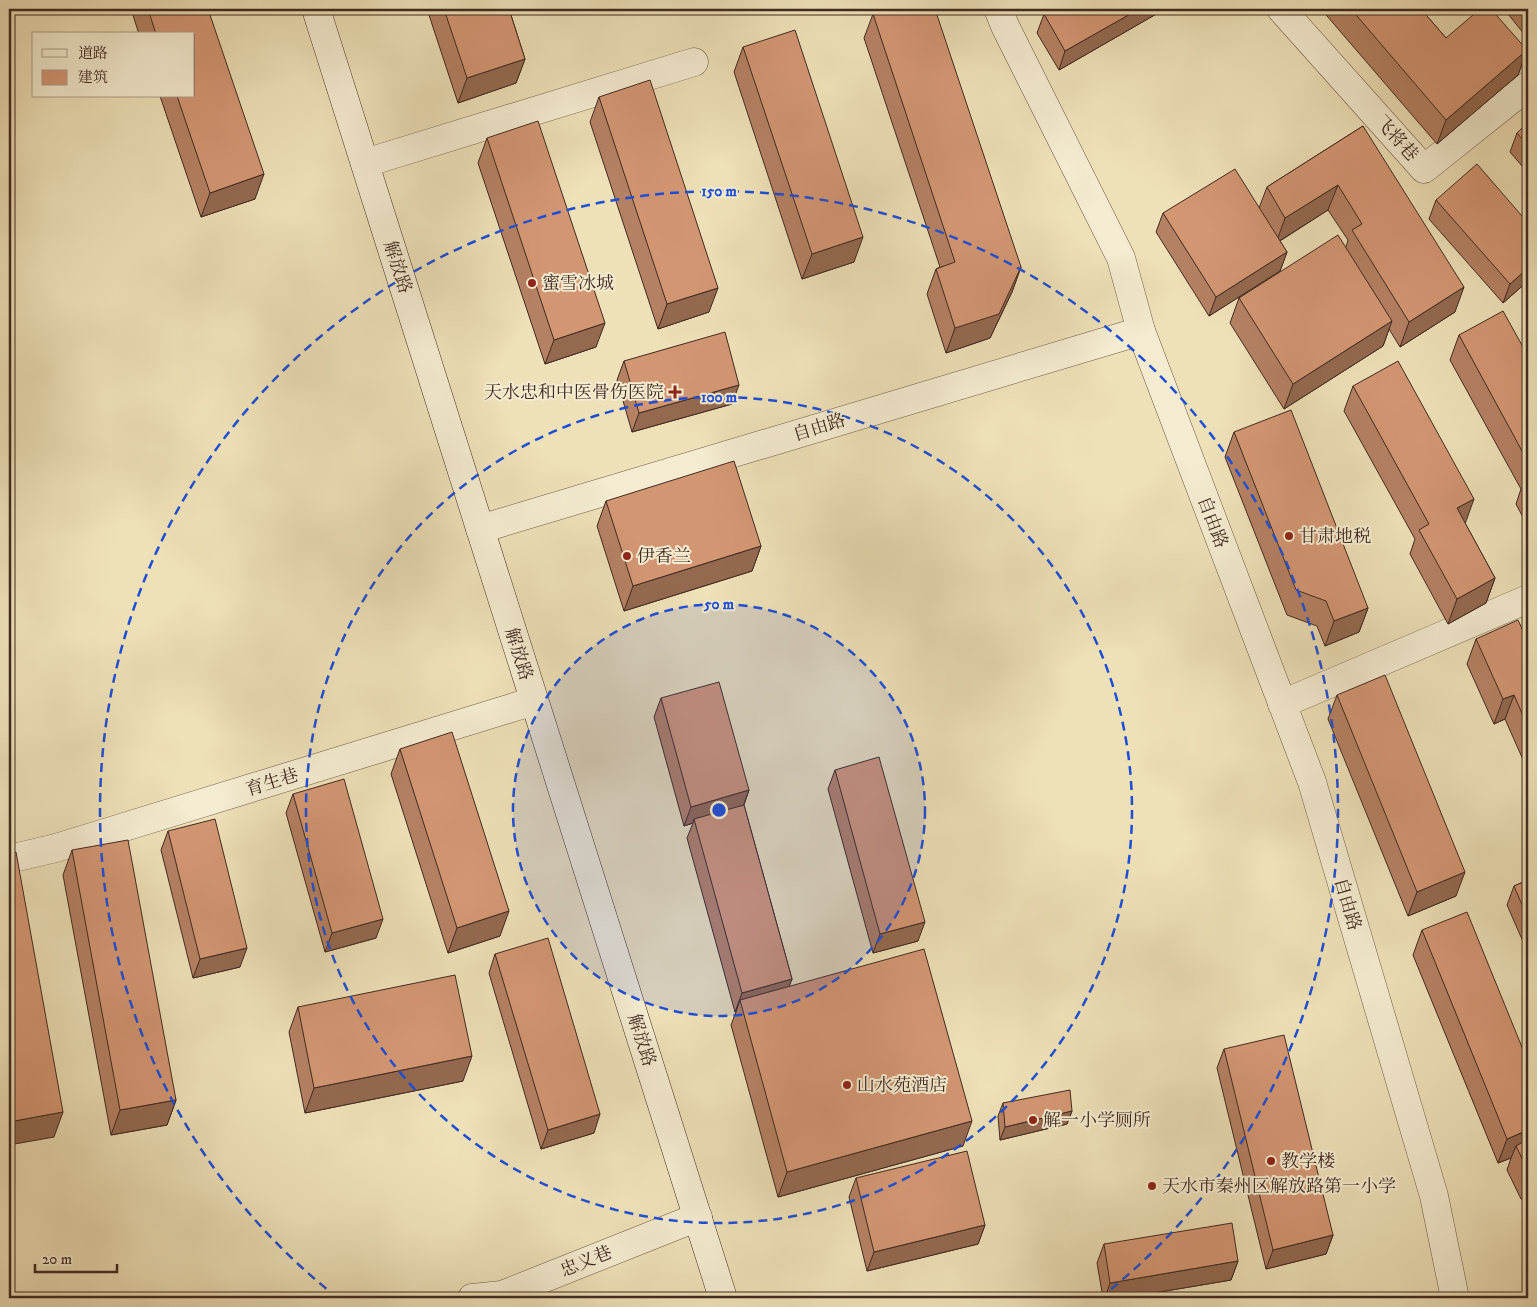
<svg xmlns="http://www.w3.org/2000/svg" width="1537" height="1307" viewBox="0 0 1537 1307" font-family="'IM FELL DW Pica','Noto Serif SC',serif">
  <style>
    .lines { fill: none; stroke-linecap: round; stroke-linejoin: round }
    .minor-casing { stroke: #6c5846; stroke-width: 29 }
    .secondary-casing { stroke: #402a21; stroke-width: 29 }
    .minor { stroke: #f4ebd0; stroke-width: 28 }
    .secondary { stroke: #f4ebd0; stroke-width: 28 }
    .wall { fill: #b58163; stroke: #402a21 }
    .shaded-wall { fill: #946950; stroke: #402a21 }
    .building { fill: #d39673; stroke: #402a21 }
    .ring { fill: none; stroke: #1d4ed8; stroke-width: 2.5; stroke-dasharray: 9 6 }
    .poi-dot { fill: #8f2418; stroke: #f4ebd0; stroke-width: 2 }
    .labels { text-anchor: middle; stroke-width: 4; stroke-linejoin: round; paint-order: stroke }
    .street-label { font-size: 18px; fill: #402a21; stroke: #f4ebd0 }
    .poi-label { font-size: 18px; fill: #402a21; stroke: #f4ebd0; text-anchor: start }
    .centre { fill: #1d4ed8; stroke: #f4ebd0; stroke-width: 2.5 }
    .ring-label { font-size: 15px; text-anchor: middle; font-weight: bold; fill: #1d4ed8; stroke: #f4ebd0; stroke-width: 4; stroke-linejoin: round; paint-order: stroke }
  </style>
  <rect width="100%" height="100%" fill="#eee0b7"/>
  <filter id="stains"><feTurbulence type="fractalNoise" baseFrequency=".004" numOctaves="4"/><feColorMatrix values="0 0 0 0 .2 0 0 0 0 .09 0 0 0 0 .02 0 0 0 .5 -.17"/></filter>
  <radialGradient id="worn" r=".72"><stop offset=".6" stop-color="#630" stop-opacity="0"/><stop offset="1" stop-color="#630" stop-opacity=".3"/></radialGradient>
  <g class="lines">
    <defs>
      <g id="minor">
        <path d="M 998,9 L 1006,28 L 1121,258 L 1141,331 L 1312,782 L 1434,1196 L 1455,1298"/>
        <path d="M 1281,9 L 1424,169 L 1528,86"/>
        <path d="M 365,163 L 694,62"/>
        <path d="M 480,529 L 1141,331"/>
        <path d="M 1282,704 L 1528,599"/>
        <path d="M 9,859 L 56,848 L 534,701"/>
        <path d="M 472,1298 L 502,1295 L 698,1217"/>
      </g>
      <path id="secondary" d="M 316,9 L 723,1298"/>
    </defs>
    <use href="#minor" class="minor-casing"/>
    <use href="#secondary" class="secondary-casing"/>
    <use href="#minor" class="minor"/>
    <use href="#secondary" class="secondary"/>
  </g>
  <g class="wall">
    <path d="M 131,9 L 208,9 L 255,199 L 201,217 L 160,96 L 194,96 L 194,34 L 139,34 Z"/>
    <path d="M 427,9 L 509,9 L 525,59 L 516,83 L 458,103 Z"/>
    <path d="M 1052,9 L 1165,9 L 1059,70 L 1037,33 L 1044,14 Z"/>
    <path d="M 1321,9 L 1421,9 L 1446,38 L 1527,50 L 1518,75 L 1437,144 Z"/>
    <path d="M 1504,9 L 1528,9 L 1528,39 Z"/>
    <path d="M 873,14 L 1021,267 L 1012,292 L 990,338 L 946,353 L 927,294 L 936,269 L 940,267 L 864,38 Z"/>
    <path d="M 743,47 L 854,262 L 802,279 L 734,72 Z"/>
    <path d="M 599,97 L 709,312 L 658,329 L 590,122 Z"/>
    <path d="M 1528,122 L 1528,173 L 1510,152 L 1517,133 Z"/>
    <path d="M 1363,126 L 1455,312 L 1400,347 L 1389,329 L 1383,346 L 1284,409 L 1230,323 L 1239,298 L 1346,247 L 1348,240 L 1328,210 L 1280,241 L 1287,252 L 1280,271 L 1209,316 L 1156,232 L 1163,213 L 1259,208 L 1267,187 Z"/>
    <path d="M 487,138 L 596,347 L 545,364 L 478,163 Z"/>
    <path d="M 1436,200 L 1528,223 L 1528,281 L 1503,303 L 1429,219 Z"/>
    <path d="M 1459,335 L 1528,356 L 1528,527 L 1516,504 L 1521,489 L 1450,360 Z"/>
    <path d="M 624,361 L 732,404 L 632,432 L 617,380 Z"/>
    <path d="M 1353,386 L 1465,523 L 1495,578 L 1486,603 L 1448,624 L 1410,554 L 1415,539 L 1344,411 Z"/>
    <path d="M 1234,432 L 1368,608 L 1359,632 L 1325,646 L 1317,626 L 1287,615 L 1225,457 Z"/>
    <path d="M 606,501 L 761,546 L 752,571 L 624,611 L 597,526 Z"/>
    <path d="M 1476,639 L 1528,642 L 1528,771 L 1505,719 L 1494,724 L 1467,664 Z"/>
    <path d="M 1337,695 L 1456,896 L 1408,916 L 1328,719 Z"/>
    <path d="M 661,698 L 749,790 L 744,805 L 792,979 L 789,986 L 963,1146 L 778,1197 L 731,1025 L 736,1012 L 735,1012 L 687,838 L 693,823 L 684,826 L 654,717 Z"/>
    <path d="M 400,749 L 500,936 L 448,953 L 391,774 Z"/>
    <path d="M 835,770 L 918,941 L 873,953 L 828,789 Z"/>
    <path d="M 293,794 L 376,938 L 325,952 L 286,813 Z"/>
    <path d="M 168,831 L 240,967 L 193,978 L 161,850 Z"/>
    <path d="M 72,850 L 176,1100 L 167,1125 L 111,1135 L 63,875 Z"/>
    <path d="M 1528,880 L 1528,953 L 1507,905 L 1514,886 Z"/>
    <path d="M 1422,930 L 1528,1062 L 1528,1202 L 1521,1199 L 1507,1170 L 1511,1158 L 1498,1163 L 1413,955 Z"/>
    <path d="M 495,954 L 594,1133 L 541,1149 L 489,973 Z"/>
    <path d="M 298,1007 L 463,1081 L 305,1113 L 289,1032 Z"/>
    <path d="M 1224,1049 L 1333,1235 L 1326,1254 L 1266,1269 L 1217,1068 Z"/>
    <path d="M 1003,1103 L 1072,1111 L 1067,1124 L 1000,1140 L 998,1116 Z"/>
    <path d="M 856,1178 L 985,1225 L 978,1244 L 867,1271 L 849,1197 Z"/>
    <path d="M 1104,1244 L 1238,1261 L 1231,1280 L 1124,1298 L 1103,1298 L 1097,1263 Z"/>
  </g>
  <g class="shaded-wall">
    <path d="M 1139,9 L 1165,9 L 1059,70 L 1065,51 Z"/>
    <path d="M 1527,50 L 1518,75 L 1437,144 L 1446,120 Z"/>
    <path d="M 525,59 L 516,83 L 458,103 L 467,78 Z"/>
    <path d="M 264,174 L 255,199 L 201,217 L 210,193 Z"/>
    <path d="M 1338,185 L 1328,210 L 1276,243 L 1285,218 Z"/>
    <path d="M 863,237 L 854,262 L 802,279 L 812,254 Z"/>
    <path d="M 1287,252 L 1280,271 L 1209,316 L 1216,297 Z"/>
    <path d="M 1021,267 L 1012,292 L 990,338 L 946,353 L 955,328 Z"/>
    <path d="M 1528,268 L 1528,281 L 1503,303 L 1510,284 Z"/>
    <path d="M 1464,287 L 1455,312 L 1400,347 L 1409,322 Z"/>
    <path d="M 718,288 L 709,312 L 658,329 L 667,304 Z"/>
    <path d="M 1392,321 L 1383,346 L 1284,409 L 1293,384 Z"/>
    <path d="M 605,323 L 596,347 L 545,364 L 554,340 Z"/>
    <path d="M 739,385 L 732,404 L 632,432 L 639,413 Z"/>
    <path d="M 1474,499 L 1465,524 L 1457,508 Z"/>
    <path d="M 761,546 L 752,571 L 624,611 L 633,586 Z"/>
    <path d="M 1495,578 L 1486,603 L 1448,624 L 1457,599 Z"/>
    <path d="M 1368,608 L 1359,632 L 1325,646 L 1334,621 Z"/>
    <path d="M 1514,695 L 1505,719 L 1494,724 L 1503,699 Z"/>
    <path d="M 749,790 L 742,809 L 694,819 L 693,823 L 684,826 L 691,807 Z"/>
    <path d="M 1465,872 L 1456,896 L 1408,916 L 1417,892 Z"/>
    <path d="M 509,911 L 500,936 L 448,953 L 457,928 Z"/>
    <path d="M 383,919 L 376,938 L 325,952 L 332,933 Z"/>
    <path d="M 925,922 L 918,941 L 873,953 L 880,934 Z"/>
    <path d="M 247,948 L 240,967 L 193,978 L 200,959 Z"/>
    <path d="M 792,979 L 785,998 L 740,1000 L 736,1012 L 735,1012 L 742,993 Z"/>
    <path d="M 472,1056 L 463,1081 L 305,1113 L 314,1088 Z"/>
    <path d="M 176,1100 L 167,1125 L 111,1135 L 120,1110 Z"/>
    <path d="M 1072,1111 L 1067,1124 L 1000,1140 L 1005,1127 Z"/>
    <path d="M 63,1112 L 54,1137 L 9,1145 L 9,1122 Z"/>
    <path d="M 600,1114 L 594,1133 L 541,1149 L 548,1130 Z"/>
    <path d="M 972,1121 L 963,1146 L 778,1197 L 787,1172 Z"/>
    <path d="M 1528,1130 L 1528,1151 L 1516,1146 L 1511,1158 L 1498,1163 L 1507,1139 Z"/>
    <path d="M 985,1225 L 978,1244 L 867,1271 L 874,1252 Z"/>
    <path d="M 1333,1235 L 1326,1254 L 1266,1269 L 1273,1250 Z"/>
    <path d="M 1238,1261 L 1231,1280 L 1124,1298 L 1105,1298 L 1110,1283 Z"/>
  </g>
  <g class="building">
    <path d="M 148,9 L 208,9 L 264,174 L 210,193 L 177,96 L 194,96 L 194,34 L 156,34 Z"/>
    <path d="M 444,9 L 509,9 L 525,59 L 467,78 Z"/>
    <path d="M 887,9 L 935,9 L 1021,267 L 999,314 L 955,328 L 936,269 L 955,262 L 873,14 Z"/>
    <path d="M 1052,9 L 1139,9 L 1065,51 L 1044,14 Z"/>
    <path d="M 1351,9 L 1421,9 L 1446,38 L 1480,9 L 1491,9 L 1527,50 L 1446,120 Z"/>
    <path d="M 795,30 L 863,237 L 812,254 L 743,47 Z"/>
    <path d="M 650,80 L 718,288 L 667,304 L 599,97 Z"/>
    <path d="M 538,121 L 605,323 L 554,340 L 487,138 Z"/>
    <path d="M 1528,122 L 1528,146 L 1517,133 Z"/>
    <path d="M 1363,126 L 1464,287 L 1409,322 L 1352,230 L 1362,224 L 1338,185 L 1285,218 L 1267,187 Z"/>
    <path d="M 1477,164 L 1528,223 L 1528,268 L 1510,284 L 1436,200 Z"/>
    <path d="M 1235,169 L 1287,252 L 1216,297 L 1163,213 Z"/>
    <path d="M 1338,235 L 1392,321 L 1293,384 L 1239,298 Z"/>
    <path d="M 1503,311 L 1528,356 L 1528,462 L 1459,335 Z"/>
    <path d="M 725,332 L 739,385 L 639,413 L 624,361 Z"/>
    <path d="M 1398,361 L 1474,499 L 1457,508 L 1495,578 L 1457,599 L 1419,530 L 1429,524 L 1353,386 Z"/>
    <path d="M 1291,410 L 1368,608 L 1334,621 L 1326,601 L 1296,590 L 1234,432 Z"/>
    <path d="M 734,461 L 761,546 L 633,586 L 606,501 Z"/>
    <path d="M 1528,477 L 1528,486 L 1525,479 Z"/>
    <path d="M 1518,620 L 1528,642 L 1528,727 L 1514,695 L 1503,699 L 1476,639 Z"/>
    <path d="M 1385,675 L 1465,872 L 1417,892 L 1337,695 Z"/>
    <path d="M 719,682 L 749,790 L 691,807 L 661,698 Z"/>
    <path d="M 452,732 L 509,911 L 457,928 L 400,749 Z"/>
    <path d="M 879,757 L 925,922 L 880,934 L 835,770 Z"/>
    <path d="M 344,779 L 383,919 L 332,933 L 293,794 Z"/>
    <path d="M 744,805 L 792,979 L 742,993 L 694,819 Z"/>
    <path d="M 215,819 L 247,948 L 200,959 L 168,831 Z"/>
    <path d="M 128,840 L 176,1100 L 120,1110 L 72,850 Z"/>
    <path d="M 16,852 L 63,1112 L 9,1122 L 9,854 Z"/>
    <path d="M 1528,880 L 1528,919 L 1514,886 Z"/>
    <path d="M 1467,912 L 1528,1062 L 1528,1130 L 1507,1139 L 1422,930 Z"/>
    <path d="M 548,938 L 600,1114 L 548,1130 L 495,954 Z"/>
    <path d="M 924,949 L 972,1121 L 787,1172 L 740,1000 Z"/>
    <path d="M 455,975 L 472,1056 L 314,1088 L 298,1007 Z"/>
    <path d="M 1284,1035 L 1333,1235 L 1273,1250 L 1224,1049 Z"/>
    <path d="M 1070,1090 L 1072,1111 L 1005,1127 L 1003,1103 Z"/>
    <path d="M 1528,1139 L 1528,1171 L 1516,1146 Z"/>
    <path d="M 967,1151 L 985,1225 L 874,1252 L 856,1178 Z"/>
    <path d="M 1232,1223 L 1238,1261 L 1110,1283 L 1104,1244 Z"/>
  </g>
  <circle cx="719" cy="810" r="206" fill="#1d4ed8" fill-opacity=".12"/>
  <g class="ring">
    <circle cx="719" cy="810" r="206"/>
    <circle cx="719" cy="810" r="413"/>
    <path d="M338 1298A619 619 0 1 1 1100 1298"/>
  </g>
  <g class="poi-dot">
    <circle cx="532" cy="283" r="5"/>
    <path d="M672.5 384.5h5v5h5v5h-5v5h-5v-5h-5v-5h5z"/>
    <circle cx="1289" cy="536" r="5"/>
    <circle cx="627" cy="556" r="5"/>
    <circle cx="847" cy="1085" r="5"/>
    <circle cx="1033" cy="1120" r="5"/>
    <circle cx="1271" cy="1161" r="5"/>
    <circle cx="1152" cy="1186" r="5"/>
  </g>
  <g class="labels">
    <g class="street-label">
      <text transform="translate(1397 138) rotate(48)" y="6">飞将巷</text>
      <text transform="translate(398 267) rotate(72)" y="6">解放路</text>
      <text transform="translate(819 427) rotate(-17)" y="6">自由路</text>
      <text transform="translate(1213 522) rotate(69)" y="6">自由路</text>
      <text transform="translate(519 654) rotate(73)" y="6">解放路</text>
      <text transform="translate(272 782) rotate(-17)" y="6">育生巷</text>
      <text transform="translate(1348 904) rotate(74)" y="6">自由路</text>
      <text transform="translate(642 1040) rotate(72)" y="6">解放路</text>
      <text transform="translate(586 1261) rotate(-22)" y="6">忠义巷</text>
    </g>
    <g class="poi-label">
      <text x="542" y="289">蜜雪冰城</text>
      <text x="664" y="398" text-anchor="end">天水忠和中医骨伤医院</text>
      <text x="1299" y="542">甘肃地税</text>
      <text x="637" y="562">伊香兰</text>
      <text x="857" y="1091">山水苑酒店</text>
      <text x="1043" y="1126">解一小学厕所</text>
      <text x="1281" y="1167">教学楼</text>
      <text x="1162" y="1192">天水市秦州区解放路第一小学</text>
    </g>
  </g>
  <circle cx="719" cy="810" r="8" class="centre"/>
  <g class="ring-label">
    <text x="719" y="196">150 m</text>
    <text x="719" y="402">100 m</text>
    <text x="719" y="609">50 m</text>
  </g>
  <rect width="1537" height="1307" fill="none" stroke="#eee0b7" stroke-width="30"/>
  <rect x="10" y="10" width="1517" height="1287" fill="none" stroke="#402a21" stroke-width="2.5"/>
  <rect x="15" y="15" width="1507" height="1277" fill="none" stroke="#402a21"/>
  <rect x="32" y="32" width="162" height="65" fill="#f4ebd0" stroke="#ac9e8a"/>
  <rect x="42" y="49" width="25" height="8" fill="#f4ebd0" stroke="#ac9e8a"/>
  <text x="78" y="58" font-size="15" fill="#402a21">道路</text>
  <rect x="42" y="70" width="25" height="15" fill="#d39673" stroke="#ac9e8a"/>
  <text x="78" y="82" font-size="15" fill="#402a21">建筑</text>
  <path d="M35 1264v8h82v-8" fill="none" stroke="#402a21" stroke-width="2.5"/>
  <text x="42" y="1264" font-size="15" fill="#402a21" stroke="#f4ebd0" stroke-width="4" paint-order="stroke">20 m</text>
  <rect width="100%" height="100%" filter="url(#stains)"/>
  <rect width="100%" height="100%" fill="url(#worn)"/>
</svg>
